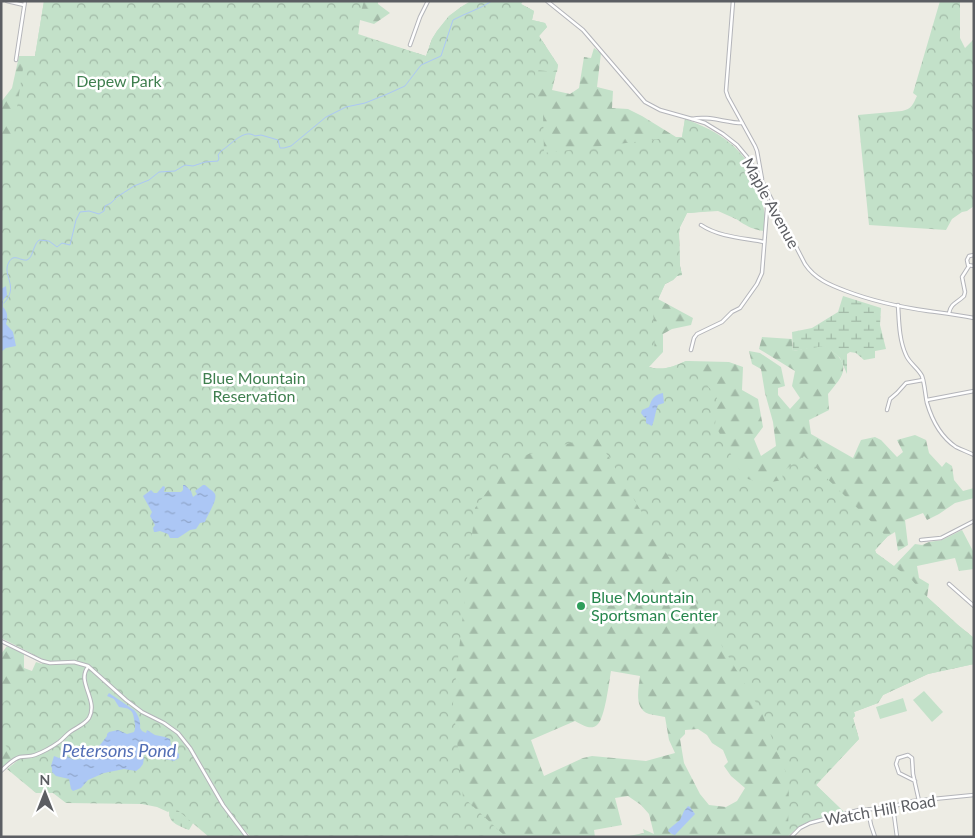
<svg xmlns="http://www.w3.org/2000/svg" width="975" height="838" viewBox="0 0 975 838" font-family="Lato,sans-serif">
  <style>
    .grass { fill: #c3e1c9 }
    .forest { fill: url(#forest-firs); fill-rule: evenodd }
    .wetland { fill: url(#wetland-marsh) }
    .park { fill: url(#park-crowns) }
    .water { fill: url(#water-ripples) }
    .lines { fill: none; stroke-linecap: round; stroke-linejoin: round }
    .stream { stroke: #acc7f5; stroke-width: 1 }
    .minor-casing { stroke: #b4b5ba; stroke-width: 4.5 }
    .minor { stroke: #fff; stroke-width: 2.5 }
    .leisure-dot { fill: #2e9e5b; stroke: #fff; stroke-width: 2 }
    .labels { text-anchor: middle; stroke-width: 5; stroke-linejoin: round; paint-order: stroke }
    .park-label { font-size: 16px; fill: #3f7f4f; stroke: #fff }
    .street-label { font-size: 16px; fill: #5c5e63; stroke: #fff }
    .leisure-label { font-size: 16px; fill: #27864d; stroke: #fff; text-anchor: start }
    .water-label { font-size: 18px; font-style: italic; fill: #526eb5; stroke: #fff }
  </style>
  <defs>
    <pattern id="forest-firs" width="22" height="20" patternUnits="userSpaceOnUse" patternTransform="scale(1.25)"><rect width="22" height="20" fill="#c3e1c9"/><path d="M5 1l3.5 6h-7zM16 11l3.5 6h-7z" fill="#a2baa7"/></pattern>
    <pattern id="wetland-marsh" width="20" height="14" patternUnits="userSpaceOnUse" patternTransform="scale(1.25)"><rect width="20" height="14" fill="#c3e1c9"/><path d="M1 5h8M5 5V1M11 12h8M15 12V8" fill="none" stroke="#a2baa7"/></pattern>
    <pattern id="park-crowns" width="20" height="18" patternUnits="userSpaceOnUse" patternTransform="scale(1.25)"><rect width="20" height="18" fill="#c3e1c9"/><path d="M2 6a3 3 0 1 1 6 0M12 15a3 3 0 1 1 6 0" fill="none" stroke="#a2baa7"/></pattern>
    <pattern id="water-ripples" width="26" height="14" patternUnits="userSpaceOnUse" patternTransform="scale(1.25)"><rect width="26" height="14" fill="#acc7f5"/><path d="M2 4q2-2 4 0t4 0M15 11q2-2 4 0t4 0" fill="none" stroke="#8fa5ca"/></pattern>
  </defs>
  <rect width="100%" height="100%" fill="#edece4"/>
  <g class="grass">
    <path d="M 924,691 L 943,712 L 932,722 L 913,700 Z"/>
    <path d="M 903,698 L 907,711 L 880,719 L 876,707 Z"/>
  </g>
  <g class="forest">
    <path d="M 44,1 L 378,1 L 378,4 L 390,13 L 374,24 L 360,20 L 358,34 L 426,56 L 432,39 L 437,31 L 449,16 L 461,7 L 471,1 L 523,1 L 521,4 L 534,11 L 532,20 L 545,23 L 547,27 L 539,36 L 558,65 L 552,90 L 570,94 L 579,88 L 584,57 L 591,58 L 594,48 L 601,53 L 597,87 L 613,91 L 612,108 L 628,109 L 642,116 L 676,137 L 682,137 L 685,119 C 701,125 718,132 731,144 C 740,151 747,162 754,171 L 736,219 L 718,211 L 687,213 L 680,227 L 679,233 L 680,266 L 682,275 L 677,276 L 673,280 L 665,284 L 658,299 L 693,318 L 691,325 L 672,329 L 663,334 L 663,352 L 649,367 C 663,371 673,367 686,361 L 689,361 L 729,362 L 743,367 L 742,390 L 758,399 L 763,427 L 754,439 L 761,456 L 776,446 L 773,422 L 765,393 L 761,369 L 752,364 L 749,351 L 760,353 L 781,367 L 785,386 L 778,388 L 778,395 L 790,409 L 800,398 L 792,386 L 795,371 L 759,349 L 762,337 L 792,339 L 793,351 C 800,350 820,345 825,346 C 830,348 834,353 838,356 C 851,371 837,382 828,394 L 829,410 L 809,420 L 811,434 L 853,458 L 861,440 L 875,437 L 881,440 L 897,457 L 903,452 L 897,440 L 915,435 L 926,440 L 929,453 L 942,467 L 946,462 L 952,466 L 954,480 L 963,491 L 974,488 L 974,498 L 955,503 L 939,514 L 927,520 L 923,513 L 905,520 L 908,545 L 898,551 L 895,532 L 887,537 L 875,550 L 876,553 L 894,566 L 915,544 L 922,545 L 929,542 L 942,540 L 962,530 L 974,553 L 974,569 L 959,571 L 955,558 L 917,566 L 919,578 L 929,584 L 927,597 L 958,625 L 974,638 L 974,664 L 928,674 L 883,695 L 878,703 L 854,712 L 855,716 L 853,718 L 859,739 L 816,785 L 844,812 C 822,817 804,820 787,837 L 624,837 L 644,833 L 643,829 L 654,834 L 649,814 L 641,805 L 628,796 L 615,798 L 622,825 L 594,830 L 595,837 L 251,837 L 109,683 L 38,657 L 11,642 L 1,638 L 1,102 L 12,88 L 19,56 L 35,56 ZM 611,671 L 640,676 C 639,688 633,708 649,714 C 654,715 660,716 665,717 L 669,740 L 675,753 L 646,761 L 592,756 L 583,758 L 544,776 L 531,740 L 575,721 C 581,724 591,731 597,725 C 605,719 609,682 611,671 ZM 698,729 L 707,735 L 712,743 L 723,750 L 728,762 L 724,766 L 731,776 L 745,788 L 737,801 L 726,807 L 709,805 L 700,794 L 684,763 L 680,739 L 685,734 L 685,730 Z"/>
    <path d="M 7,646 L 24,654 L 24,668 L 32,671 L 36,662 L 42,664 L 15,758 L 1,769 L 1,654 Z"/>
  </g>
  <g class="wetland">
    <path d="M 843,296 L 881,308 L 880,325 L 886,349 L 875,351 L 875,358 L 864,360 L 856,353 L 850,352 L 847,354 L 847,374 L 840,358 L 832,351 L 824,346 L 793,351 L 792,332 L 812,328 L 838,312 Z"/>
    <path d="M 170,805 L 198,815 L 189,830 C 175,824 166,822 170,805 Z"/>
  </g>
  <g class="park">
    <path d="M 44,1 L 364,1 L 360,15 L 358,35 L 426,56 L 432,39 L 437,31 L 449,16 L 461,7 L 471,1 L 523,1 L 521,4 L 534,11 L 532,20 L 545,23 L 547,27 L 539,36 L 558,65 L 557,72 L 535,70 L 538,111 L 543,112 L 544,153 L 667,138 L 682,137 L 685,119 C 724,135 752,153 761,196 C 762,202 764,209 765,215 C 765,220 764,226 764,231 C 744,229 737,216 720,211 C 712,209 696,213 687,213 L 680,227 L 679,233 L 680,266 L 682,275 L 677,276 L 673,280 L 665,284 L 653,311 L 655,334 L 654,353 L 648,367 C 663,371 672,367 686,361 L 689,361 L 717,398 L 714,411 L 716,415 L 715,425 L 739,469 L 748,479 L 754,481 L 754,485 L 762,481 L 771,482 L 783,480 L 782,472 L 804,456 L 887,537 L 875,550 L 876,553 L 911,579 L 924,594 L 958,625 L 974,638 L 974,664 L 928,674 L 883,695 L 878,703 L 854,712 L 855,716 L 853,718 L 859,739 L 816,785 L 844,812 C 823,817 804,820 788,836 L 789,780 L 761,711 L 596,436 L 511,459 L 475,508 L 453,703 L 463,797 L 506,837 L 251,837 L 247,832 L 243,837 L 209,837 L 174,807 L 168,812 L 157,807 L 142,804 L 66,803 L 53,793 L 36,793 L 7,769 L 17,761 L 1,739 L 1,705 L 42,664 L 43,659 L 1,638 L 1,150 L 10,152 L 25,56 L 35,56 Z"/>
    <path d="M 940,1 L 960,1 L 960,38 L 965,48 L 974,39 L 974,206 L 967,211 L 962,212 L 952,219 L 946,230 L 869,225 L 858,115 L 902,111 C 912,109 913,104 917,96 L 913,93 Z"/>
  </g>
  <g class="water">
    <path d="M 6,286 L 7,295 L 3,300 L 3,307 C 8,312 8,318 6,324 L 13,332 L 16,346 L 6,348 L 1,352 L 1,289 Z"/>
    <path d="M 663,393 L 664,403 L 658,405 C 655,412 655,419 652,426 L 646,423 L 646,418 L 644,417 L 641,413 L 642,410 L 649,407 C 652,398 654,395 663,393 Z"/>
    <path d="M 183,485 L 185,485 L 191,491 L 193,497 L 197,494 L 195,491 L 203,485 L 205,485 C 207,487 213,491 215,494 C 218,500 207,515 205,522 L 200,523 L 196,529 L 190,530 L 178,538 L 170,538 L 168,534 L 160,531 L 156,532 L 154,532 L 153,528 L 155,525 L 150,516 L 152,512 L 143,496 L 151,490 L 154,493 L 157,493 L 163,486 L 165,487 L 164,492 L 181,492 L 183,490 Z"/>
    <path d="M 109,693 L 134,710 C 138,714 141,722 140,728 L 142,731 L 146,733 L 147,730 L 155,735 L 165,737 L 170,739 L 171,746 L 179,754 L 179,758 L 174,761 L 165,759 L 158,753 L 148,749 L 140,750 L 144,758 L 143,764 L 140,768 L 136,771 L 124,769 L 104,773 L 88,780 L 81,788 L 73,791 L 71,789 L 69,779 L 56,776 L 52,772 L 52,768 L 51,766 L 54,756 L 59,758 L 61,757 L 63,754 C 72,758 73,763 84,757 L 84,755 L 100,745 L 107,736 L 107,734 L 109,732 L 118,730 L 127,734 L 134,732 C 136,727 135,724 134,719 C 133,709 128,708 119,707 L 114,699 L 107,696 Z"/>
    <path d="M 688,806 L 690,807 L 695,814 L 675,835 L 672,834 L 668,831 L 669,829 L 680,820 L 684,811 Z"/>
  </g>
  <g class="lines">
    <path class="stream" d="M 4,303 C 20,286 1,275 9,262 C 14,253 20,261 27,260 C 33,258 33,245 39,240 L 49,241 L 57,247 L 62,243 L 70,245 L 76,220 L 80,212 L 89,211 L 99,214 L 104,211 L 105,206 L 111,203 L 117,197 L 134,186 L 149,180 L 159,172 L 175,171 L 185,165 L 193,166 L 205,162 L 218,161 L 219,158 L 218,155 L 221,151 C 231,145 244,128 255,136 L 261,135 L 278,140 L 280,148 L 284,148 L 291,146 L 326,117 L 346,107 L 365,103 L 385,95 L 405,86 L 421,65 L 441,56 L 453,20 C 466,13 480,9 492,1"/>
    <defs>
      <g id="minor">
        <path d="M 7,1 L 24,5"/>
        <path d="M 547,1 L 583,30 L 645,102 L 660,110 L 692,119 L 705,123 L 723,134 L 737,145 L 748,158 L 762,181 L 805,264 C 815,279 830,285 846,291 C 872,301 900,307 928,311 C 943,313 959,315 974,318"/>
        <path d="M 733,1 L 726,91 L 728,97 L 755,146 L 757,151 L 762,179"/>
        <path d="M 410,45 L 420,17 L 428,1"/>
        <path d="M 16,60 L 25,1"/>
        <path d="M 692,119 C 708,115 726,123 742,123"/>
        <path d="M 701,225 C 719,237 743,238 764,242"/>
        <path d="M 974,255 L 969,256 L 967,260 L 968,265 L 974,266"/>
        <path d="M 898,305 C 899,321 899,340 906,355 C 909,363 918,368 922,376 C 925,385 925,394 927,403 C 932,420 941,437 956,447 C 962,450 968,452 974,455"/>
        <path d="M 949,313 C 951,303 957,303 964,296 L 965,292 L 962,277 L 969,266"/>
        <path d="M 691,350 L 694,338 L 697,334 L 722,322 L 732,312 L 740,308 L 757,284 L 762,273 L 767,209 C 767,200 763,193 762,184"/>
        <path d="M 927,400 L 974,391"/>
        <path d="M 887,410 L 890,399 L 897,393 L 906,383 L 923,380"/>
        <path d="M 921,540 L 941,538 L 974,521"/>
        <path d="M 949,584 L 974,606"/>
        <path d="M 1,641 L 42,661 L 50,663 L 74,662 L 88,666 L 126,700 L 142,712 L 164,723 L 178,733 L 190,748 L 223,805 L 247,837"/>
        <path d="M 1,771 C 6,766 13,759 20,757 C 25,756 30,757 35,755 C 43,752 52,747 59,742 C 63,739 66,735 70,732 C 77,727 84,725 89,718 C 99,700 76,682 88,667"/>
        <path d="M 915,781 L 899,773 L 896,764 L 898,758 L 908,755 L 912,758 L 913,774 L 919,801"/>
        <path d="M 893,807 L 897,837"/>
        <path d="M 868,810 L 871,825 L 875,837"/>
        <path d="M 791,837 L 800,828 L 810,823 L 859,810 L 887,808 L 913,801 L 974,795"/>
      </g>
    </defs>
    <use href="#minor" class="minor-casing"/>
    <use href="#minor" class="minor"/>
  </g>
  <circle class="leisure-dot" cx="581" cy="606" r="5"/>
  <g class="labels">
    <g class="park-label">
      <text x="119" y="87">Depew Park</text>
      <text x="254" y="384">Blue Mountain<tspan x="254" dy="18">Reservation</tspan></text>
    </g>
    <g class="street-label">
      <text transform="translate(771 203) rotate(61)" y="6">Maple Avenue</text>
      <text transform="translate(880 810) rotate(-10)" y="6">Watch Hill Road</text>
    </g>
    <g class="leisure-label">
      <text x="591" y="603">Blue Mountain<tspan x="591" dy="18">Sportsman Center</tspan></text>
    </g>
    <g class="water-label">
      <text x="119" y="757">Petersons Pond</text>
    </g>
  </g>
  <rect width="975" height="838" fill="none" stroke="#5c5e63" stroke-width="5"/>
  <g transform="translate(45 793)" stroke="#ffffff" stroke-width="4" paint-order="stroke">
  <path d="M0-4L9 19L0 12L-9 19Z" fill="#5c5e63"/>
  <text y="-8" font-size="14" font-weight="bold" text-anchor="middle" fill="#5c5e63">N</text>
  </g>
</svg>
